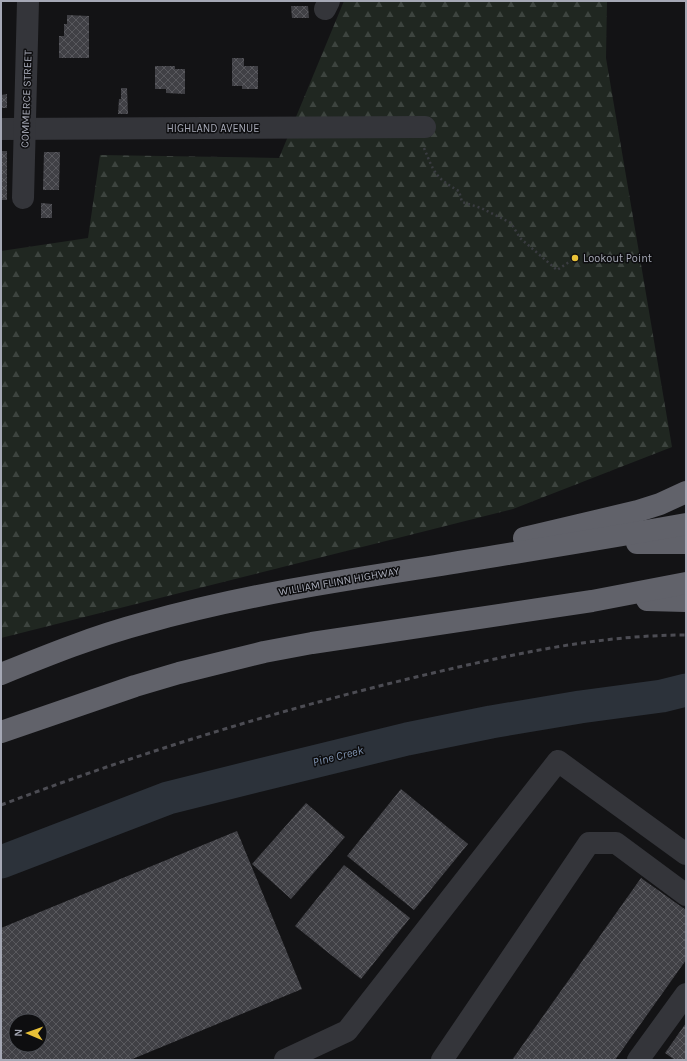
<svg xmlns="http://www.w3.org/2000/svg" width="687" height="1061" viewBox="0 0 687 1061" font-family="Karla,sans-serif">
  <style>
    .forest { fill: url(#forest-firs) }
    .lines { fill: none; stroke-linecap: round; stroke-linejoin: round }
    .river { stroke: #2c323a; stroke-width: 33 }
    .building { fill: url(#building-cross-hatch); fill-rule: evenodd }
    .path { stroke: #3a3c41; stroke-width: 2.5; stroke-dasharray: 2 3; stroke-linecap: butt }
    .minor { stroke: #34353a; stroke-width: 22 }
    .highway { stroke: #61626a; stroke-width: 22 }
    .rail { stroke: #4c4c53; stroke-width: 3; stroke-dasharray: 5 4; stroke-linecap: butt }
    .poi-dot { fill: #e9c137; stroke: #0e0e10; stroke-width: 1.5 }
    .labels { text-anchor: middle; stroke-width: 3; stroke-linejoin: round; paint-order: stroke }
    .street-label { font-size: 11px; fill: #a5a8b5; stroke: #0e0e10 }
    .poi-label { font-size: 11px; fill: #a5a8b5; stroke: #0e0e10; text-anchor: start }
    .water-label { font-size: 12px; font-style: italic; fill: #7e92ae; stroke: #0e0e10 }
  </style>
  <defs>
    <pattern id="forest-firs" width="22" height="20" patternUnits="userSpaceOnUse"><rect width="22" height="20" fill="#202721"/><path d="M5 1l3.5 6h-7zM16 11l3.5 6h-7z" fill="#3d443f"/></pattern>
    <pattern id="building-cross-hatch" width="8" height="8" patternUnits="userSpaceOnUse"><rect width="8" height="8" fill="#404045"/><path d="M0 0l8 8M0 8l8-8" fill="none" stroke="#59595e"/></pattern>
  </defs>
  <rect width="100%" height="100%" fill="#131315"/>
  <path class="forest" d="M 344,1 L 607,1 L 606,58 L 672,447 L 513,509 L 1,638 L 1,251 L 88,238 L 100,155 L 279,158 Z"/>
  <g class="lines">
    <path class="river" d="M 1,862 L 168,798 L 256,776 L 407,739 L 491,722 L 580,707 L 662,696 L 686,690"/>
  </g>
  <g class="building">
    <path d="M 291,6 L 308,6 L 309,18 L 292,18 Z"/>
    <path d="M 67,15 L 89,16 L 89,58 L 59,58 L 59,36 L 64,36 L 64,24 L 67,24 Z"/>
    <path d="M 232,58 L 244,58 L 244,66 L 258,66 L 258,89 L 242,89 L 242,86 L 232,86 Z"/>
    <path d="M 155,66 L 175,66 L 175,69 L 185,69 L 185,94 L 166,93 L 166,89 L 155,89 Z"/>
    <path d="M 121,88 L 127,88 L 128,114 L 118,114 L 119,99 L 121,99 Z"/>
    <path d="M 7,94 L 7,108 L 1,108 L 1,95 Z"/>
    <rect x="1" y="151" width="6" height="49"/>
    <path d="M 44,152 L 60,152 L 59,190 L 43,190 Z"/>
    <path d="M 41,203 L 52,204 L 52,218 L 41,218 Z"/>
    <path d="M 401,789 L 468,844 L 414,910 L 347,856 Z"/>
    <path d="M 306,803 L 345,837 L 291,899 L 252,864 Z"/>
    <path d="M 237,831 L 302,989 L 130,1060 L 1,1060 L 1,928 ZM 16,1021 L 40,1021 L 40,1045 L 16,1045 Z"/>
    <path d="M 344,865 L 410,918 L 361,979 L 295,926 Z"/>
    <path d="M 641,878 L 686,910 L 686,960 L 615,1060 L 512,1060 Z"/>
    <path d="M 686,1023 L 686,1060 L 675,1060 L 665,1053 Z"/>
  </g>
  <g class="lines">
    <path class="path" d="M 424,148 C 434,172 435,178 459,191 L 462,202 L 481,208 L 511,223 L 520,238 L 557,270 L 575,258"/>
    <g class="minor">
      <path d="M 325,9 L 329,1"/>
      <path d="M 1,129 L 425,127"/>
      <path d="M 23,198 L 28,1"/>
      <path d="M 285,1060 L 347,1031 L 558,761 L 686,854"/>
      <path d="M 442,1060 L 589,843 L 616,843 L 686,895"/>
      <path d="M 638,1060 L 686,994"/>
    </g>
    <g class="highway">
      <path d="M 524,538 L 638,511 L 660,504 L 686,492"/>
      <path d="M 637,543 L 686,543"/>
      <path d="M 647,600 L 686,601"/>
      <path d="M 1,674 C 48,655 95,636 144,623 C 240,596 337,581 435,566 C 519,552 602,539 686,524"/>
      <path d="M 1,732 L 135,686 L 179,673 L 264,652 L 312,643 L 592,601 L 686,583"/>
    </g>
    <path class="rail" d="M 1,805 C 136,754 275,711 416,677 C 505,656 594,635 686,635"/>
  </g>
  <circle class="poi-dot" cx="575" cy="258" r="4"/>
  <g class="labels">
    <g class="street-label">
      <text transform="translate(26 99) rotate(-88)" y="4">COMMERCE STREET</text>
      <text x="213" y="132">HIGHLAND AVENUE</text>
      <text transform="translate(339 581) rotate(-10)" y="4">WILLIAM FLINN HIGHWAY</text>
    </g>
    <g class="poi-label">
      <text x="583" y="262">Lookout Point</text>
    </g>
    <g class="water-label">
      <text transform="translate(338 756) rotate(-14)" y="4">Pine Creek</text>
    </g>
  </g>
  <rect width="687" height="1061" fill="none" stroke="#a5a8b5" stroke-width="4"/>
  <g transform="translate(28 1033) rotate(272)"><circle r="19" fill="#0e0e10" stroke="#4a4c52"/>
  <path d="M0-3L7 15L0 10L-7 15Z" fill="#e9c137"/>
  <text y="-6" font-size="11" font-weight="bold" text-anchor="middle" fill="#a5a8b5">N</text>
  </g>
</svg>
